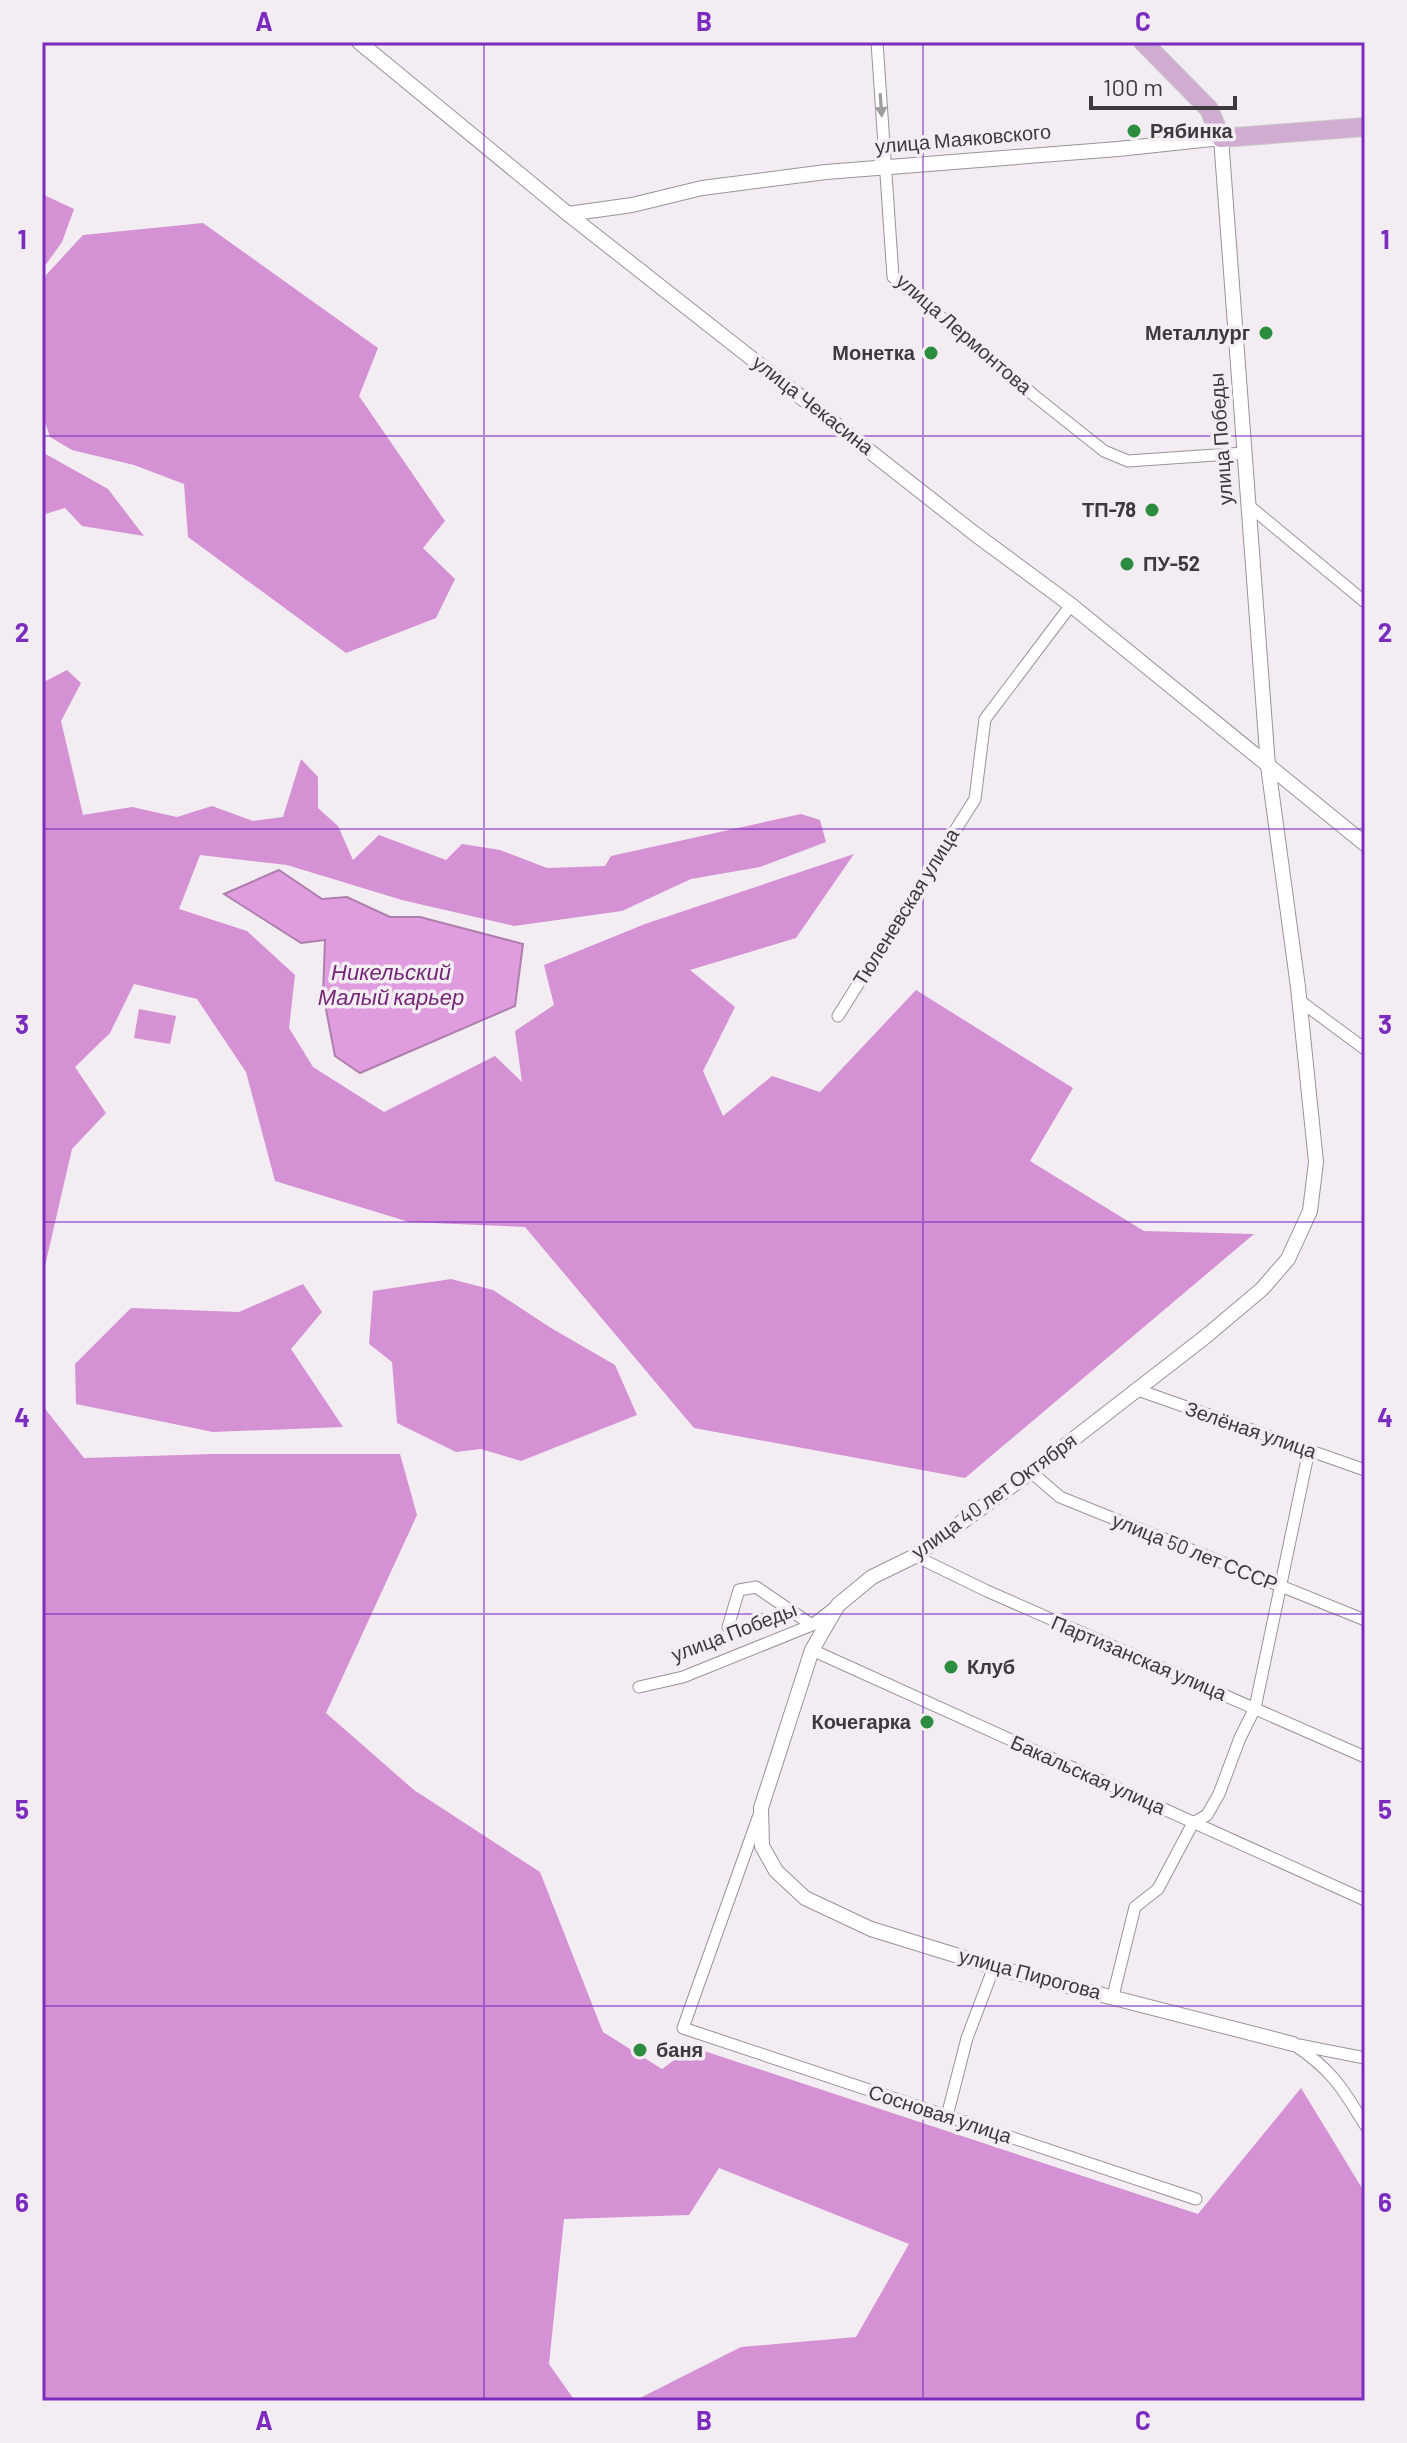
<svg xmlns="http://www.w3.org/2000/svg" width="1407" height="2443" viewBox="0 0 1407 2443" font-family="Barlow,sans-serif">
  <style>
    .forest { fill: #d491d3 }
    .water { fill: #df9cde; stroke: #ae7fad; stroke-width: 2 }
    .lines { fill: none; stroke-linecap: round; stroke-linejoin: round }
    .minor-casing { stroke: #999399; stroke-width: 13 }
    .tertiary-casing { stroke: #999399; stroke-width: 16 }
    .primary-casing { stroke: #ccc; stroke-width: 20 }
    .minor { stroke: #fff; stroke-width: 11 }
    .tertiary { stroke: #fff; stroke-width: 14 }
    .primary { stroke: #d0acd0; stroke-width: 18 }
    .oneway { fill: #9e9c9e }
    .grid { fill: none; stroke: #7b2cbf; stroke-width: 2; stroke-opacity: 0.55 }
    .poi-dot { fill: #2c8d41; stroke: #f3edf3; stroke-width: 3 }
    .labels { text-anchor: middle; stroke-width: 7; stroke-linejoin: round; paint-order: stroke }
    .poi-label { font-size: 20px; font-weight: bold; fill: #3c3a3c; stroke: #f3edf3; text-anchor: start }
    .street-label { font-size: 20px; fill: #3c3a3c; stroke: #f3edf3 }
    .water-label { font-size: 22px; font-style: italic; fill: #742675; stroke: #f3edf3 }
    .neatline { fill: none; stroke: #7b2cbf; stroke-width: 3 }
    .grid-label { font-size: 26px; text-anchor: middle; font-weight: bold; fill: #7b2cbf }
  </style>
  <rect width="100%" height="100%" fill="#f3edf3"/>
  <g class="forest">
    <path d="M 42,194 L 74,209 L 62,242 L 42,270 Z"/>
    <path d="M 203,223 L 378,348 L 359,396 L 445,521 L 423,548 L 455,579 L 436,618 L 346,653 L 188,537 L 184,484 L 134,465 L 72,450 L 50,437 L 42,413 L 42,288 L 46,275 L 83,235 Z"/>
    <path d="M 42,452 L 108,489 L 144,536 L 82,526 L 65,508 L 42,515 Z"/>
    <path d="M 67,670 L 81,683 L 61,721 L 83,815 L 132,807 L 177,817 L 212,806 L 253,821 L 283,817 L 301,759 L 318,777 L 318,808 L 338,826 L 353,860 L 379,835 L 446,860 L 462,844 L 500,850 L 547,868 L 605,866 L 611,856 L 801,814 L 820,820 L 826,842 L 760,867 L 691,879 L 622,911 L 514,926 L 402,900 L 287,865 L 200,855 L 179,909 L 247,931 L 295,975 L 289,1028 L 313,1067 L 384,1112 L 495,1056 L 522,1082 L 515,1031 L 554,1005 L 544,965 L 645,924 L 854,854 L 796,938 L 690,970 L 735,1007 L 703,1071 L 723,1116 L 772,1076 L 820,1092 L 916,990 L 1073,1088 L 1030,1161 L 1144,1231 L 1254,1234 L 965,1478 L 694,1428 L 525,1227 L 409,1222 L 275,1181 L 246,1072 L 197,999 L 134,984 L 110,1033 L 75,1067 L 106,1113 L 72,1149 L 42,1279 L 42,680 L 44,682 Z"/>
    <path d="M 139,1009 L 176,1016 L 170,1044 L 134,1038 Z"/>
    <path d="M 451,1279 L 493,1290 L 551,1328 L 615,1365 L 637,1415 L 521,1461 L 481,1449 L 456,1452 L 397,1423 L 392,1362 L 369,1344 L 373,1291 Z"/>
    <path d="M 303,1284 L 322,1312 L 291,1349 L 343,1427 L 213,1432 L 76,1404 L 75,1364 L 131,1308 L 239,1312 Z"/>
    <path d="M 42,1405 L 84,1458 L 213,1454 L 400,1454 L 417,1515 L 326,1713 L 414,1790 L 540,1872 L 603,2032 L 662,2069 L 692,2047 L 1198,2214 L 1301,2088 L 1365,2193 L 1365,2401 L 634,2401 L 741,2347 L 856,2337 L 909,2244 L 719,2168 L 689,2215 L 564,2219 L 549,2364 L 575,2401 L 42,2401 Z"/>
  </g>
  <path class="water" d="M 279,870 L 322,899 L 347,897 L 390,917 L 420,917 L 523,944 L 515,1006 L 360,1073 L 335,1056 L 323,994 L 325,940 L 301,943 L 224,894 Z"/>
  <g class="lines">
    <defs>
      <g id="minor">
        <path d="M 877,42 L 893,277 L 1036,397 L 1104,451 L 1128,461 L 1244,453"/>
        <path d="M 1248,505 L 1365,602"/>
        <path d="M 1300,1001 L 1365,1049"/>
        <path d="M 838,1016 L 975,799 L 985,719 L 1071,605"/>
        <path d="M 1138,1390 L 1365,1470"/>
        <path d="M 1031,1472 L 1060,1497 L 1365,1620"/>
        <path d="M 915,1556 L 987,1591 L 1365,1757"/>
        <path d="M 728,1627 L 739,1590 L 756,1587 L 812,1625"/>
        <path d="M 812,1650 L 1365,1900"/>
        <path d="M 639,1687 L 683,1677 L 812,1625 L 834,1608"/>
        <path d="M 759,1815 L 683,2028 L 1196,2199"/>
        <path d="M 1113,1996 L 1135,1907 L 1158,1889 L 1193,1823 L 1207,1815 L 1219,1794 L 1240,1738 L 1255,1708 L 1309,1450"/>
        <path d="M 1293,2044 C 1331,2069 1342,2087 1365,2125"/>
        <path d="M 1299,2045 L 1365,2058"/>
        <path d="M 947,2116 L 967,2038 L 994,1967"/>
      </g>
      <g id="tertiary">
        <path d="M 359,42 L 568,214 L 975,534 L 1071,605 L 1365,844"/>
        <path d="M 568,214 L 632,205 L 702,188 L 826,172 L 1118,149 L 1221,138 L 1268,766 L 1298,987 L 1316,1162 L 1310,1211 L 1288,1259 L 1262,1289 L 1205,1337 L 1031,1472 L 915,1556 L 872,1577 L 838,1605 L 812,1650 L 761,1808 L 762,1846 L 776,1871 L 805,1898 L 871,1929 L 994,1967 L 1293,2044"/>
      </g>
      <path id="primary" d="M 1143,42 L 1209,109 L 1221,138 L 1365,127"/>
    </defs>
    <use href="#minor" class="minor-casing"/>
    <use href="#tertiary" class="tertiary-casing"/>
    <use href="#primary" class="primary-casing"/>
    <use href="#minor" class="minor"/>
    <use href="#tertiary" class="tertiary"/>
    <use href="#primary" class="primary"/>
  </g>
  <defs><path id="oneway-solid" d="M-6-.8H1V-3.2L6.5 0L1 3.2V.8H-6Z" transform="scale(2)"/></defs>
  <use class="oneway" href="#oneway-solid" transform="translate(881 105) rotate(86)"/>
  <path class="grid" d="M 484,42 L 484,2401M 923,42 L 923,2401M 42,436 L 1365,436M 42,829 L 1365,829M 42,1222 L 1365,1222M 42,1614 L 1365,1614M 42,2006 L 1365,2006"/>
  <g class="poi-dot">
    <circle cx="1134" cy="131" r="8"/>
    <circle cx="1266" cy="333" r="8"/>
    <circle cx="931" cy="353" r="8"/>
    <circle cx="1152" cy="510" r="8"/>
    <circle cx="1127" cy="564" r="8"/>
    <circle cx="951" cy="1667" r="8"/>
    <circle cx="927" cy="1722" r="8"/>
    <circle cx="640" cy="2050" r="8"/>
  </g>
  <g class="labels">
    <g class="poi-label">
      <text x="1150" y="138">Рябинка</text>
      <text x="1250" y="340" text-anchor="end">Металлург</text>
      <text x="915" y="360" text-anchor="end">Монетка</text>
      <text x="1136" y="517" text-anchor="end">ТП-78</text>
      <text x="1143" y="571">ПУ-52</text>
      <text x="967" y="1674">Клуб</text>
      <text x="911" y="1729" text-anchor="end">Кочегарка</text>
      <text x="656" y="2057">баня</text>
    </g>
    <g class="street-label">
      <text transform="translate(963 139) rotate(-5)" y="7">улица Маяковского</text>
      <text transform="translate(964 334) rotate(41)" y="7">улица Лермонтова</text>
      <text transform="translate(813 405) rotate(38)" y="7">улица Чекасина</text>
      <text transform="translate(1221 439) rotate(-94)" y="7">улица Победы</text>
      <text transform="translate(906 907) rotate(-58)" y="7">Тюленевская улица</text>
      <text transform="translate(1251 1430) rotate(19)" y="7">Зелёная улица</text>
      <text transform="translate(994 1496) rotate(-36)" y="7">улица 40 лет Октября</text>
      <text transform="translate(1195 1552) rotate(22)" y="7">улица 50 лет СССР</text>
      <text transform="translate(734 1632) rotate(-21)" y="7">улица Победы</text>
      <text transform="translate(1139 1658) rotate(23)" y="7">Партизанская улица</text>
      <text transform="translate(1088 1775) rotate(24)" y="7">Бакальская улица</text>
      <text transform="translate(1030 1974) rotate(15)" y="7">улица Пирогова</text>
      <text transform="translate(940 2114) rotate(18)" y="7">Сосновая улица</text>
    </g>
    <g class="water-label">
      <text x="391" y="980">Никельский<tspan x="391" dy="25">Малый карьер</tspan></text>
    </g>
  </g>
  <rect width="1407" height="2443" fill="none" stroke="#f3edf3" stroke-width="88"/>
  <path d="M1091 96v12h144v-12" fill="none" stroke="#3c3a3c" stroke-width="4"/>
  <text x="1103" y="96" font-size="24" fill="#3c3a3c" stroke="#f3edf3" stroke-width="6" paint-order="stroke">100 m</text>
  <rect x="44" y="44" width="1319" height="2355" class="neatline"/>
  <g class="grid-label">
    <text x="264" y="31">A</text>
    <text x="704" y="31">B</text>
    <text x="1143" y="31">C</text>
    <text x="22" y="249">1</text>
    <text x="1385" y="249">1</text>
    <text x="22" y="642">2</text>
    <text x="1385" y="642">2</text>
    <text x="22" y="1034">3</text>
    <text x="1385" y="1034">3</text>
    <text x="22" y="1427">4</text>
    <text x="1385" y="1427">4</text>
    <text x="22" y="1819">5</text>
    <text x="1385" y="1819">5</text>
    <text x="22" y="2212">6</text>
    <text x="1385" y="2212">6</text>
    <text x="264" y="2430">A</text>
    <text x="704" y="2430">B</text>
    <text x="1143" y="2430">C</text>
  </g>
</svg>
